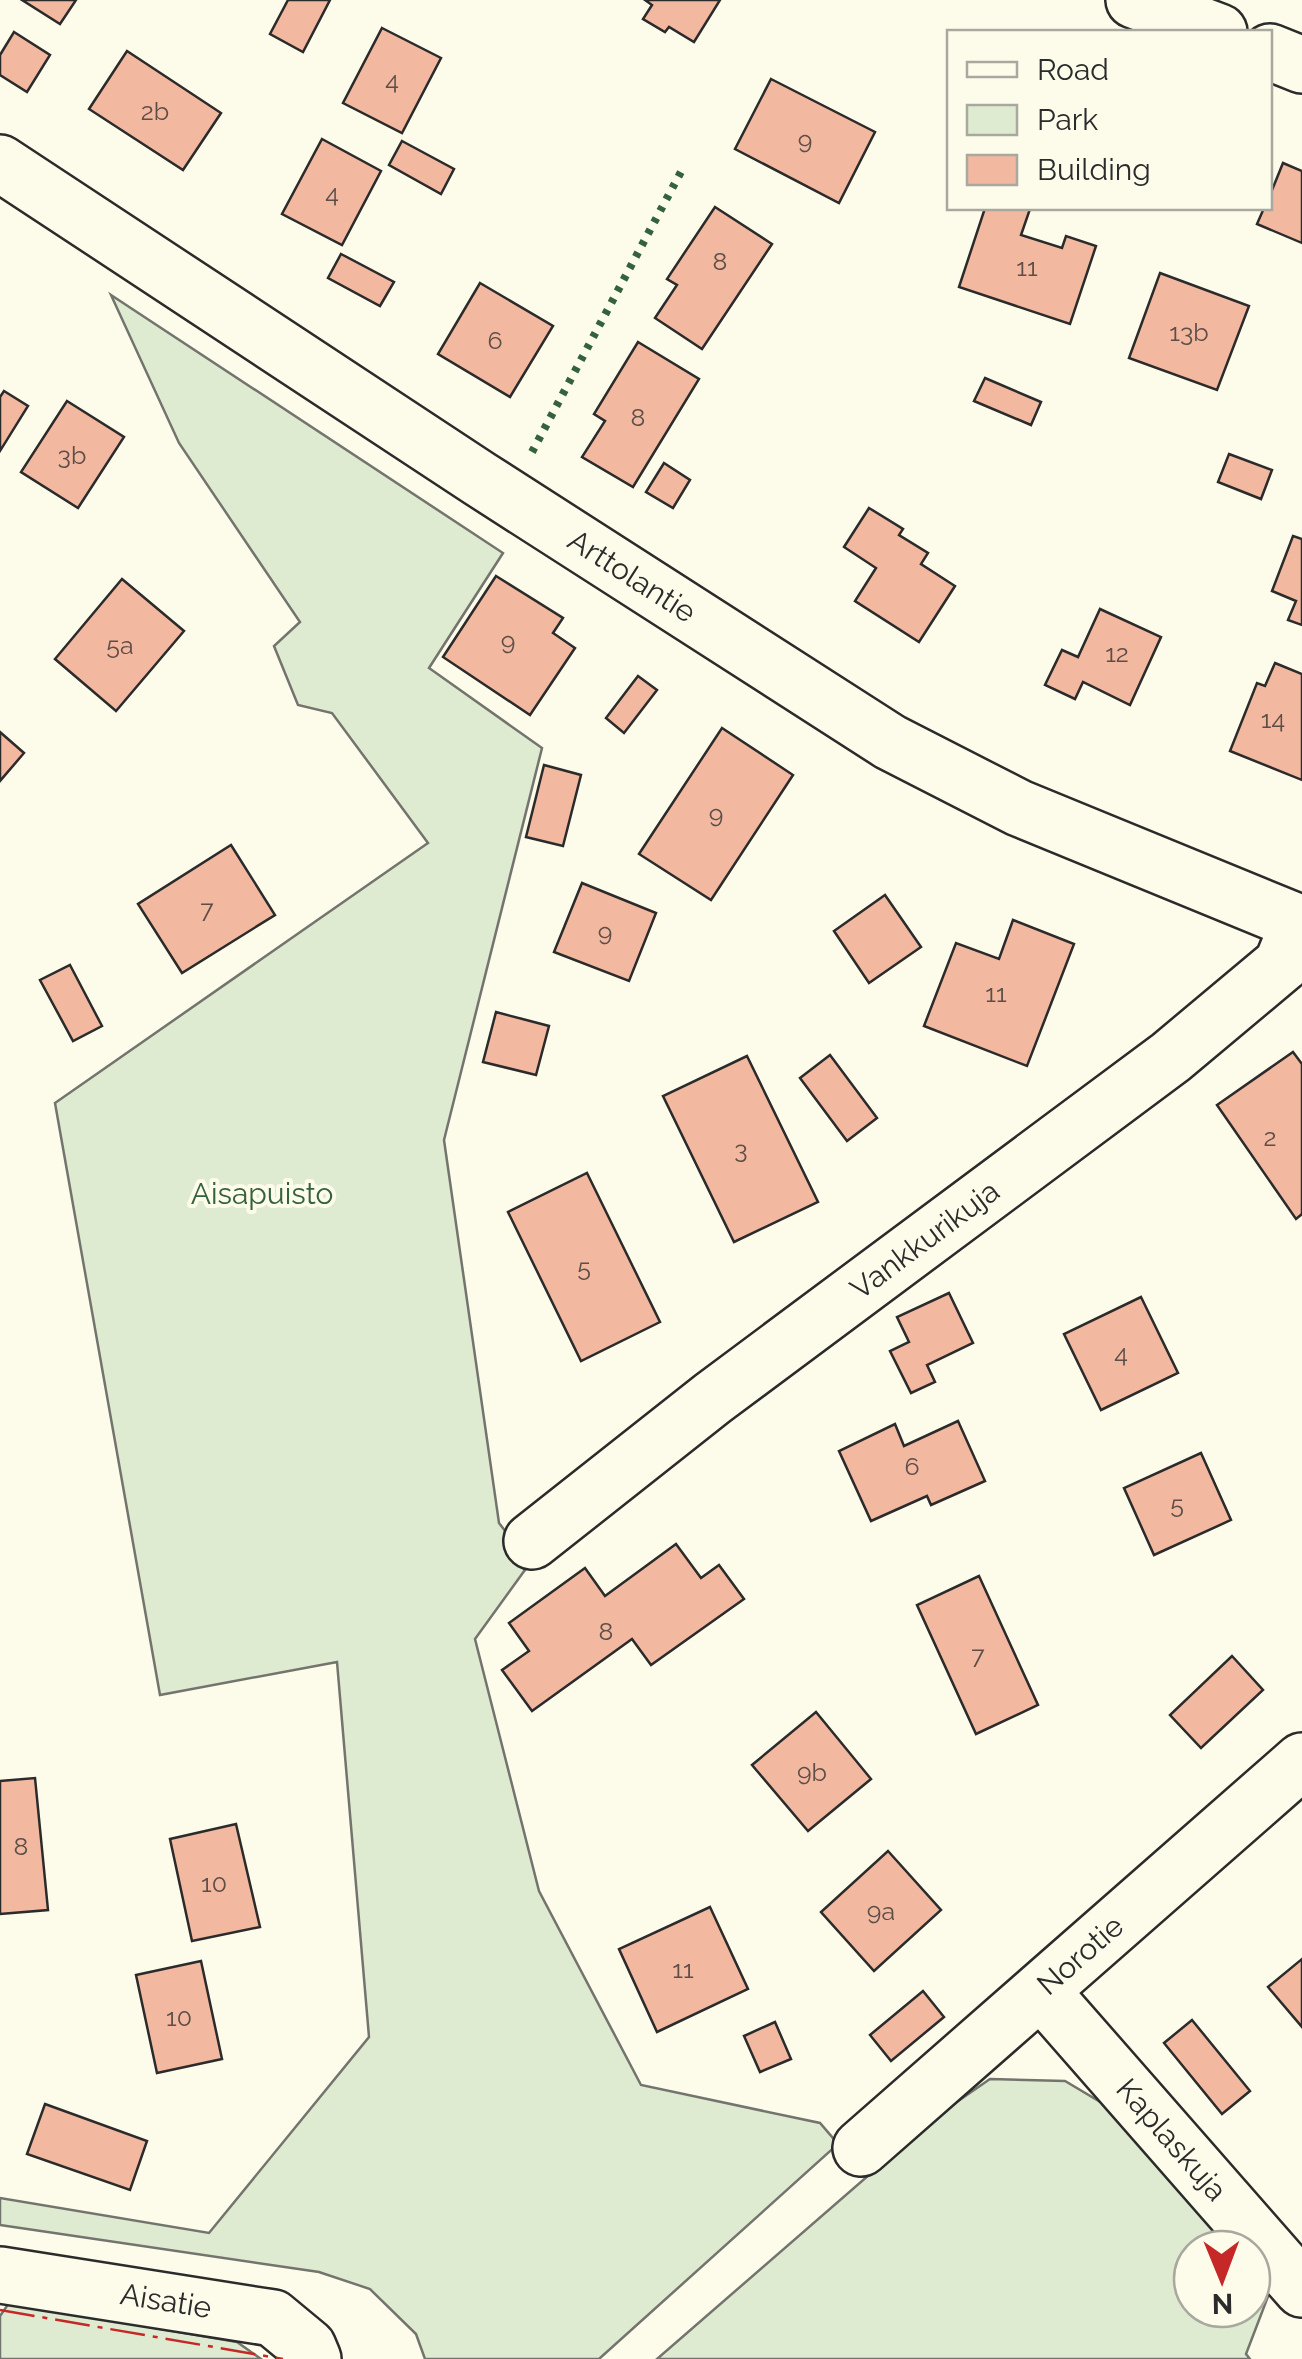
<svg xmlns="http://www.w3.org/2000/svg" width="1302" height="2359" viewBox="0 0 1302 2359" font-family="Raleway,sans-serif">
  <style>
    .green { fill: #deebd1; stroke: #74746e; stroke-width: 2.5 }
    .building { fill: #f2b8a0; stroke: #2b2b2b; stroke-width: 2.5 }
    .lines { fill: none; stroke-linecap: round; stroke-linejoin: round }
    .minor-casing { stroke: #2b2b2b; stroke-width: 60 }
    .minor { stroke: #fdfbea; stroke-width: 55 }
    .hedge { stroke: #34623c; stroke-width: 8; stroke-dasharray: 5 8; stroke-linecap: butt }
    .power { stroke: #c62828; stroke-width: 2.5; stroke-dasharray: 35 8 5 8; stroke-linecap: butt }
    .labels { text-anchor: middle; stroke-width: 8; stroke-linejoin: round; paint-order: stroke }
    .number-label { font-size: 25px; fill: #5d4e48 }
    .street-label { font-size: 30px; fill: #2b2b2b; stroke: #fdfbea }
    .park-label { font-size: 30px; fill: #34623c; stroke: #fdfbea }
  </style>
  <rect width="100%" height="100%" fill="#fdfbea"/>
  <g class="green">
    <path d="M 111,295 L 503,553 L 429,668 L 542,748 L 444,1140 L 499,1523 L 530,1563 L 475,1639 L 539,1891 L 641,2085 L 820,2123 L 838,2144 L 599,2359 L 425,2359 L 416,2334 L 370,2289 L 319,2272 L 0,2225 L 0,2198 L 209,2233 L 369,2037 L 337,1662 L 160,1695 L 55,1103 L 428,843 L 332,713 L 298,705 L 274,646 L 300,622 L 179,443 Z"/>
    <path d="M 990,2079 L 1065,2081 L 1107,2106 L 1238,2249 L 1192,2249 L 1192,2309 L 1252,2309 L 1252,2264 L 1272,2286 L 1246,2354 L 1250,2359 L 657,2359 L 938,2115 Z"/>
    <path d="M 9,2303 L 237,2342 L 261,2359 L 0,2359 L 0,2316 Z"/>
  </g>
  <g class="building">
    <path d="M 22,0 L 76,0 L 60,24 Z"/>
    <path d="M 288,0 L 330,0 L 303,52 L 270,34 Z"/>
    <path d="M 645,0 L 720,0 L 694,42 L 669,27 L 665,32 L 643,19 L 652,5 Z"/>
    <path d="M 382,28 L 441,58 L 402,133 L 343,103 Z"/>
    <path d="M 14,32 L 50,55 L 27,92 L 0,75 L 0,55 Z"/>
    <path d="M 127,51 L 221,113 L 183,170 L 89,109 Z"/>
    <path d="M 771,79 L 875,132 L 839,203 L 735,149 Z"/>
    <path d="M 322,139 L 381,171 L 342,245 L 282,214 Z"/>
    <path d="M 402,141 L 454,169 L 441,194 L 389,165 Z"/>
    <path d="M 1283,163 L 1302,171 L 1302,243 L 1257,224 L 1264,208 L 1270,208 L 1270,195 Z"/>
    <path d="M 715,207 L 772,244 L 702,349 L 655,318 L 677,285 L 667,279 Z"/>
    <path d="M 985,208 L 1030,209 L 1021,235 L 1062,248 L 1066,236 L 1096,246 L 1070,324 L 959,287 Z"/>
    <path d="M 341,254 L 394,282 L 380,306 L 328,278 Z"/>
    <path d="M 1160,273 L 1249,306 L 1217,390 L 1129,358 Z"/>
    <path d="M 480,283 L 553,326 L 510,397 L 438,354 Z"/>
    <path d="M 638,342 L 699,379 L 633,487 L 582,457 L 605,421 L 594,414 Z"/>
    <path d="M 985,378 L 1041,402 L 1031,425 L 974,401 Z"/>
    <path d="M 4,391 L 28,406 L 0,451 L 0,397 Z"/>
    <path d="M 67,401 L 124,437 L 78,508 L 21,472 Z"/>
    <path d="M 1229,454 L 1272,470 L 1261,499 L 1218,482 Z"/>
    <path d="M 664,463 L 690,480 L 673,508 L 646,492 Z"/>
    <path d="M 869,508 L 903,529 L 899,535 L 928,553 L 921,564 L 955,586 L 919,642 L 855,601 L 876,568 L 844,547 Z"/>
    <path d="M 1293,536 L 1302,539 L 1302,625 L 1288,620 L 1296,601 L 1272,591 Z"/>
    <path d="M 496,576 L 563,618 L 553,633 L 575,648 L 530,715 L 443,657 Z"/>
    <path d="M 122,579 L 184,631 L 116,711 L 55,659 Z"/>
    <path d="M 1100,609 L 1161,637 L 1130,705 L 1083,682 L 1075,699 L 1045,685 L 1062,650 L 1078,657 Z"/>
    <path d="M 1275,663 L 1302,674 L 1302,780 L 1230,751 L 1257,683 L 1265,686 Z"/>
    <path d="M 638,676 L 657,690 L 624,733 L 606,718 Z"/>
    <path d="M 722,728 L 793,775 L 711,900 L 639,854 Z"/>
    <path d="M 0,732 L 24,753 L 0,781 Z"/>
    <path d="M 544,765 L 581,775 L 563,846 L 526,837 Z"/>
    <path d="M 231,845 L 275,915 L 182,973 L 138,904 Z"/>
    <path d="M 582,883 L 656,913 L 629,981 L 554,952 Z"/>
    <path d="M 885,895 L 921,947 L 869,983 L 834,931 Z"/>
    <path d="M 1013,920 L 1074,944 L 1027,1066 L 924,1026 L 956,943 L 999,959 Z"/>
    <path d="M 70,965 L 102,1026 L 73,1041 L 40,980 Z"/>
    <path d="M 496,1012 L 549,1026 L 536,1075 L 483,1062 Z"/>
    <path d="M 1293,1052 L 1302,1064 L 1302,1214 L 1296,1219 L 1217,1105 Z"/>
    <path d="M 830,1055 L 877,1118 L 847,1141 L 800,1078 Z"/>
    <path d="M 747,1056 L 818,1202 L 734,1242 L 663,1096 Z"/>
    <path d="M 587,1173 L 660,1322 L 581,1361 L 508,1212 Z"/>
    <path d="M 949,1293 L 973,1343 L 927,1365 L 935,1382 L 911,1393 L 890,1351 L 909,1342 L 897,1317 Z"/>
    <path d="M 1141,1297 L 1178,1373 L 1101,1410 L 1064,1334 Z"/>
    <path d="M 958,1421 L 985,1481 L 931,1505 L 927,1496 L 871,1521 L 839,1451 L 895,1424 L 904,1446 Z"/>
    <path d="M 1201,1453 L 1231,1520 L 1154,1555 L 1124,1488 Z"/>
    <path d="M 676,1544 L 701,1578 L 719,1565 L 744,1599 L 651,1665 L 632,1639 L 532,1711 L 502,1670 L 529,1651 L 509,1623 L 585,1568 L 605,1596 Z"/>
    <path d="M 979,1576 L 1038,1705 L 976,1734 L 917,1605 Z"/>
    <path d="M 1232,1656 L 1263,1690 L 1201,1748 L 1170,1715 Z"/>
    <path d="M 816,1712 L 871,1779 L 808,1831 L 752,1765 Z"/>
    <path d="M 35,1778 L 48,1910 L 0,1914 L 0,1781 Z"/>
    <path d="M 236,1824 L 260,1927 L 192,1941 L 170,1839 Z"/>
    <path d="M 888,1851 L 941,1910 L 874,1971 L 821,1912 Z"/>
    <path d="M 710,1907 L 748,1989 L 657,2032 L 619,1949 Z"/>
    <path d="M 1302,1959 L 1302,2027 L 1268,1987 Z"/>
    <path d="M 201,1961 L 222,2059 L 157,2073 L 136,1975 Z"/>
    <path d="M 923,1991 L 944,2017 L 891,2061 L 870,2035 Z"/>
    <path d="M 1192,2020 L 1250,2091 L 1222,2114 L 1164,2043 Z"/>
    <path d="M 775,2022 L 791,2059 L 760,2072 L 744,2036 Z"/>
    <path d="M 45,2104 L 147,2141 L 130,2190 L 27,2154 Z"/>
  </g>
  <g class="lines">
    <defs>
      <g id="minor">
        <path d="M 1134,0 L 1219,32"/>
        <path d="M 1270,52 L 1302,65"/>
        <path id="s1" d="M 0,163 L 480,479 L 890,742 L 1019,808 L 1302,924"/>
        <path id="s2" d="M 532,1541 L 713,1398 L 1171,1057 L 1282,964 L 1299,923"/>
        <path id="s3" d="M 1041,1991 L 1302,2289"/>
        <path id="s4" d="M 861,2148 L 1302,1761"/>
        <path id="s5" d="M 0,2275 L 273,2318 L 308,2347 L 313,2359"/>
      </g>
    </defs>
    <use href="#minor" class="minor-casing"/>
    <use href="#minor" class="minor"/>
    <path class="hedge" d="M 532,452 L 683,168"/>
    <path class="power" d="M 0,2310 L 283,2359"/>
  </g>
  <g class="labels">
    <g class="number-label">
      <text x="392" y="89">4</text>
      <text x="155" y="120">2b</text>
      <text x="805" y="149">9</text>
      <text x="332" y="202">4</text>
      <text x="720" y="270">8</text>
      <text x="1027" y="276">11</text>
      <text x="1189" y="341">13b</text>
      <text x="495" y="349">6</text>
      <text x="638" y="426">8</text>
      <text x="72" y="464">3b</text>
      <text x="508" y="650">9</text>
      <text x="120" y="654">5a</text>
      <text x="1117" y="662">12</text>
      <text x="1273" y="728">14</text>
      <text x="716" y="823">9</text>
      <text x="207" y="918">7</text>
      <text x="605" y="941">9</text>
      <text x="996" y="1002">11</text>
      <text x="1270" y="1146">2</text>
      <text x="741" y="1158">3</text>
      <text x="584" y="1276">5</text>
      <text x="1121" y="1362">4</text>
      <text x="912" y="1475">6</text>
      <text x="1177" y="1513">5</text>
      <text x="606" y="1640">8</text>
      <text x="978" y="1664">7</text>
      <text x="812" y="1781">9b</text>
      <text x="21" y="1855">8</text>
      <text x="214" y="1892">10</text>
      <text x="881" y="1920">9a</text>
      <text x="683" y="1978">11</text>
      <text x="179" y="2026">10</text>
    </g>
    <g class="street-label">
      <text dy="10" stroke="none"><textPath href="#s1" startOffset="755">Arttolantie</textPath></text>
      <text dy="10" stroke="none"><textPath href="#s2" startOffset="495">Vankkurikuja</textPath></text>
      <text dy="10" stroke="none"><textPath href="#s4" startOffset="292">Norotie</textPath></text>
      <text dy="10" stroke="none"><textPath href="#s3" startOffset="198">Kaplaskuja</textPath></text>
      <text dy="10" stroke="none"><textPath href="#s5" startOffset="168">Aisatie</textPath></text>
    </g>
    <g class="park-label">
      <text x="262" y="1204">Aisapuisto</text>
    </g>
  </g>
  <rect x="947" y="30" width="325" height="180" fill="#fdfbea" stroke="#a9a89e" stroke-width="2.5"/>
  <rect x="967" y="62" width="50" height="15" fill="#fdfbea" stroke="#a9a89e" stroke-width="2.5"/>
  <text x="1037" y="80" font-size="30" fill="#2b2b2b">Road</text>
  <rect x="967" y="105" width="50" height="30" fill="#deebd1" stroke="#a9a89e" stroke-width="2.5"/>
  <text x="1037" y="130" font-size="30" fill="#2b2b2b">Park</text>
  <rect x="967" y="155" width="50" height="30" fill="#f2b8a0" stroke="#a9a89e" stroke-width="2.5"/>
  <text x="1037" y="180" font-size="30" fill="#2b2b2b">Building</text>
  <g transform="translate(1222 2279) rotate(179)"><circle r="48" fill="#fdfbea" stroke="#a9a89e" stroke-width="2.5"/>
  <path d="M0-8L18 38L0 25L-18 38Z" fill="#c62828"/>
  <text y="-15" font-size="28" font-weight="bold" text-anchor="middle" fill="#2b2b2b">N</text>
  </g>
</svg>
